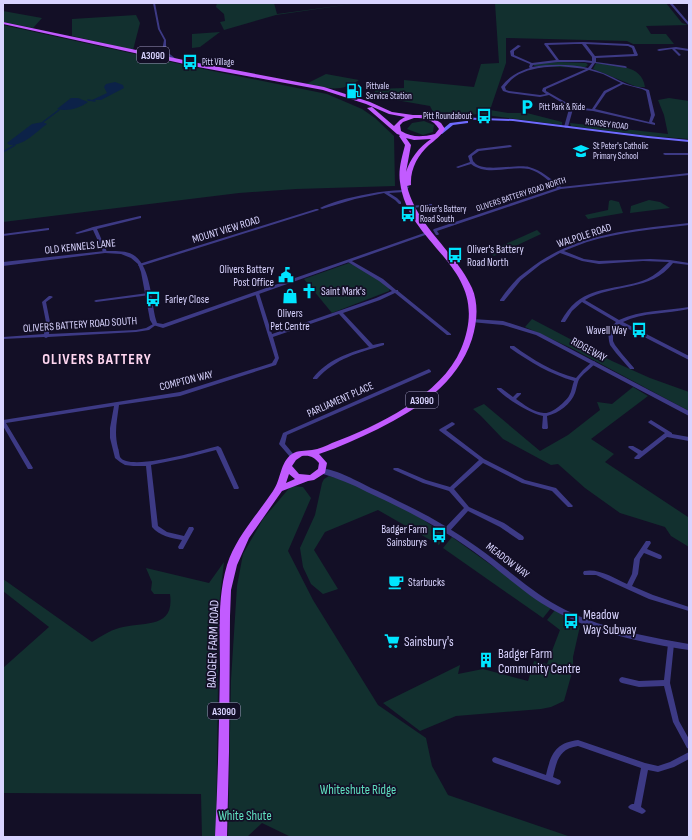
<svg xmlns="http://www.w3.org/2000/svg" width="692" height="840" viewBox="0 0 692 840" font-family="'Sofia Sans Condensed',sans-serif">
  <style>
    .green { fill: #12302f }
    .water { fill: #0c2248 }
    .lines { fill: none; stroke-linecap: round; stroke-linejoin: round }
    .stream { stroke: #0c2248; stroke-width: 1.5 }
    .minor { fill: #3d3a85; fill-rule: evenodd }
    .tertiary { fill: #3d3a85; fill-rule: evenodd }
    .secondary { fill: #6f6bff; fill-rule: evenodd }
    .primary { fill: #c25bff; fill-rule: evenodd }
    .labels { text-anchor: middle; stroke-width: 3.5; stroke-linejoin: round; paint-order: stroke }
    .far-poi-label { font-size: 9px; fill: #d9d4ff; stroke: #130f26; text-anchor: start }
    .far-street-label { font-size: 9px; fill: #d9d4ff; stroke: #130f26 }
    .shield { fill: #130f26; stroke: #9e99be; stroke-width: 1 }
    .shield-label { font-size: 10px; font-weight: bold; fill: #d9d4ff }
    .street-label { font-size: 11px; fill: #d9d4ff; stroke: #130f26 }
    .poi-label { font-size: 11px; fill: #d9d4ff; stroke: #130f26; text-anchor: start }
    .near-poi-label { font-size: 13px; fill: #d9d4ff; stroke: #130f26; text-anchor: start }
    .near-street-label { font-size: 13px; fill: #d9d4ff; stroke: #130f26 }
    .near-park-label { font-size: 13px; fill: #5fe0c0; stroke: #130f26 }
    .district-label { font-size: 15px; font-weight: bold; letter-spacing: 1px; fill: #ffd6f0; stroke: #130f26 }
  </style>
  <rect width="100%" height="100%" fill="#130f26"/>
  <g class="green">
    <path d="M 217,3 L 274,3 L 277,14 L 359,3 L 276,15 L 224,30 L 220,22 L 225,21 L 224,14 L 216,7 Z"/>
    <path d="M 495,3 L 666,3 L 682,23 L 688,25 L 646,26 L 651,34 L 666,34 L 674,44 L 633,44 L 627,41 L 506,38 L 506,63 L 490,110 L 508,113 L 527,113 L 562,122 L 562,125 L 478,114 L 460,116 L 434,114 L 430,106 L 373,96 L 376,89 L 404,88 L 404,80 L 474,87 L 481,64 L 499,63 Z"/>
    <path d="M 3,11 L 42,18 L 33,28 L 3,22 Z"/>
    <path d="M 136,15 L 140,23 L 133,50 L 72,36 L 72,19 Z"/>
    <path d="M 3,25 L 203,69 L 327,94 L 362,109 L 375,118 L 394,136 L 395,186 L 296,189 L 239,193 L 3,222 Z"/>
    <path d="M 220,32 L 200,47 L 192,48 L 192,34 Z"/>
    <path d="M 558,62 L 586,63 L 588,65 L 584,68 L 534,66 L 533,64 Z"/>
    <path d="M 596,63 C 614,66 642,64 645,87 L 637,87 L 593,69 Z"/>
    <path d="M 326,74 L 359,80 C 340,93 328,88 306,84 Z"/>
    <path d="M 669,98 L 689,101 L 689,139 L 649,136 L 571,126 L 570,123 L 668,134 L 664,115 L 658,100 Z"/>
    <path d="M 424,121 L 434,125 L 433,132 L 423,135 L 407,129 L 412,123 Z"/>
    <path d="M 611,200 L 619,202 L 623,213 L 588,219 L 585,215 L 608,210 L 609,201 Z"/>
    <path d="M 649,200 L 660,202 L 670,208 L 630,213 L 631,206 Z"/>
    <path d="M 537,230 L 541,234 L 494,256 L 488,252 Z"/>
    <path d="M 349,263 L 364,270 L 390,288 L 389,291 L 332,313 L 304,279 Z"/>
    <path d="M 532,319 L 612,361 L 650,378 L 689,392 L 689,411 L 571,348 L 525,327 Z"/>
    <path d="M 633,387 L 648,396 L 591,439 L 614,454 L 605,462 L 688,517 L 689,516 L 689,547 L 671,536 L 665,527 L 620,513 L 585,488 L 558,464 L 551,465 L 503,439 L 481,416 L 473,409 L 484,404 L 540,451 L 568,435 L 600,410 L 597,402 L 612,404 Z"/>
    <path d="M 329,476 C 366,485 415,512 445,535 L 439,545 L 378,510 L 325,532 L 314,550 L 338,589 L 323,594 L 311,584 L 303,567 L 300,548 L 315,515 L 322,483 L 324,479 Z"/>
    <path d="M 291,486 L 303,487 L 311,498 L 288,551 L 313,600 L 378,705 L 426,738 L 432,766 L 448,795 L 571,837 L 291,837 L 262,823 L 247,837 L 228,837 L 231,680 L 237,586 L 243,554 L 263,519 Z"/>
    <path d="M 452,537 L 551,608 L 543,618 L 443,548 Z"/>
    <path d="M 224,562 L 219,605 L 216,837 L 202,837 L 201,794 L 3,793 L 3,668 L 49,627 L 3,591 L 3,579 L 92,642 C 101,636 109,631 119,628 C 143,621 175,630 170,594 L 154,594 L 151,590 L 152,582 L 146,568 L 209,583 Z"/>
    <path d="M 555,610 L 580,626 L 573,657 L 573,669 L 564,701 L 551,707 L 541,709 L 456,716 L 420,731 L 383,703 L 460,665 L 458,674 L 483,669 L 528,681 L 534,661 L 547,664 L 560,630 L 547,620 Z"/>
  </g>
  <g class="water">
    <path d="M 115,82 L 123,85 L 124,88 L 101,100 L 92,100 L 107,93 L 104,87 L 106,84 Z"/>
    <path d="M 71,98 L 78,98 L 88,102 C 80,108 67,112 57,109 Z"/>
    <path d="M 43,122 L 47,124 C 36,132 24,146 9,145 L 7,143 L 32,124 Z"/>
  </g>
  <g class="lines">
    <g class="stream">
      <path d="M 88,100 L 95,101"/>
      <path d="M 43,122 L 59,110"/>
      <path d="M 3,152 L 15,145"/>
    </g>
    <g class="minor">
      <path d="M 153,3 L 155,3 L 160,29 L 166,40 L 166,51 L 176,59 L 176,61 L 174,61 L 162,51 L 164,40 L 158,29 Z"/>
      <path d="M 669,3 L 672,3 L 689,23 L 689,26 Z"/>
      <path d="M 583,42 L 628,44 L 634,46 L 638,55 L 637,56 L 596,58 L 596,62 L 625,66 L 627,67 L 626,68 L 595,63 L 591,69 C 604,72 615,79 627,84 C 634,87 642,87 649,90 L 655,115 L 652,122 L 655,123 L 655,125 L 593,111 L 573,109 L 568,127 L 566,128 L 564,127 L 569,109 L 571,108 L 549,95 L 540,97 L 509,93 L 503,91 L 501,87 C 510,76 517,72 530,68 L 529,67 L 530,64 L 511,56 L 510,51 L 518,45 L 521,46 L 514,51 L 514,55 L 532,63 L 556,60 L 544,44 L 545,43 ZM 575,44 L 582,44 L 592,57 L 592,61 L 584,60 L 559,60 L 548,45 ZM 586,44 L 628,46 L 632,48 L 634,54 L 595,56 ZM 558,62 L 584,62 L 592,63 L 588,68 C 570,64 551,64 532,67 L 533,65 ZM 560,66 L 586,69 L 543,88 L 542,91 L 546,94 L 540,95 L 509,91 L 506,90 L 505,87 C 507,85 509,82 511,80 C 524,68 544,67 560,66 ZM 589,70 L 603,74 L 621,83 L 604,91 L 592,109 L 574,107 L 546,91 L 546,89 ZM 623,84 L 642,89 L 646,91 L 651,115 L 649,122 L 595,109 L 606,93 Z"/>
      <path d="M 676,47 L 689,49 L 689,51 L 675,49 L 681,55 L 679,56 L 672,49 L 659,51 L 657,50 L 659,49 Z"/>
      <path d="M 510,145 L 512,146 L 511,147 L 479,151 L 472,156 C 472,157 473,162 474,162 C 481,173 516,164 529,167 C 541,170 551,179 561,187 L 689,173 L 689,175 L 561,189 L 437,231 L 439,234 L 438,235 L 436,235 L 433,230 L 434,229 L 557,188 C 549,181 540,172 529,169 C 510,165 488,177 471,164 L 458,168 L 456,167 L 470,162 L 468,156 L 477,149 Z"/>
      <path d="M 664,153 L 689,153 L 689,155 L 665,155 L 663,154 Z"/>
      <path d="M 406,186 L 407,186 L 409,187 L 405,192 L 389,193 L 397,198 L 401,202 L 401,204 L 399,204 L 395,200 L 384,193 L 355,199 L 322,209 L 320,208 C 325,205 332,203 338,201 C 359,195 380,191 403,190 Z"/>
      <path d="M 431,204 L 432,204 L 432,206 L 411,208 L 409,207 L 411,206 Z"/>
      <path d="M 316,209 L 318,209 L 319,210 L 141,266 L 139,266 L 138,265 L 139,264 Z"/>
      <path d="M 140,216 L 141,216 L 141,218 L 97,229 L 107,252 L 106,253 L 105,253 L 103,252 L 93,230 L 77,234 L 75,233 L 93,227 Z"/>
      <path d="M 689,223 L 689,225 C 655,229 620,232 587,242 C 579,245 571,248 564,251 L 584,259 L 599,261 L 650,259 L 670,260 L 689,263 L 689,265 L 673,263 C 651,292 614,283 585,300 L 619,320 C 640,310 666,311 689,307 L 689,309 C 667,314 643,312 623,322 L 689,356 L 689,360 L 619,324 L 613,331 L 613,341 L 615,345 L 622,354 L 634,368 L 634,369 L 630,369 L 616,353 L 610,345 L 609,341 L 608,331 L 616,322 L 582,302 L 572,311 L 565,322 L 561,322 L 561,321 C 565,314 570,307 576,302 C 596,286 624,289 647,279 C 655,275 662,269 669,262 L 643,261 L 599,264 L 582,261 L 560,253 L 541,264 L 521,280 L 504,301 L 500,301 L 500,300 C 505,293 511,285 517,279 C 520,276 524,273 527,271 C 572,234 633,229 689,223 Z"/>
      <path d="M 48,228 L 49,228 L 49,230 L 3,236 L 3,234 Z"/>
      <path d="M 348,260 L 350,260 L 383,279 L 396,290 L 398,290 L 398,291 L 451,334 L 451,335 L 447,335 L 395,293 L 380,300 L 343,313 L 373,345 L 382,343 L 384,343 L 384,345 C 358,353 336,358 317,379 L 313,379 L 313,378 C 327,360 348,353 369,347 L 339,314 L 273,337 L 279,358 L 276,365 L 180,396 L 119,405 C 117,421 114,432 118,448 C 119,450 119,454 120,457 C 129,472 203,450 218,446 L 221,448 L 239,488 L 238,489 L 234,489 L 216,450 L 185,458 L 151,465 L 158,526 L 167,532 L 184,536 L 189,527 L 193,527 L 194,529 L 183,549 L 179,549 L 178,547 L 182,540 C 172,538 159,536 152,527 L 146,466 L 133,466 L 125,465 L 120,462 L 115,458 L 110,438 L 110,428 L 114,406 L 6,423 L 33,468 L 32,469 L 28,469 L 3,426 L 3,420 L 180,392 L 272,363 L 275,358 L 255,293 L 255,292 L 257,292 L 259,293 L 272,334 L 376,298 L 392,291 L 379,281 L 348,262 Z"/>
      <path d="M 148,293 L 150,293 L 150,295 L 96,302 L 94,301 L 96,300 Z"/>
      <path d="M 49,296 L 51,296 L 53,297 L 46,302 L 50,322 L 49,334 L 136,330 L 146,328 L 155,323 L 157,324 L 149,330 L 136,332 L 48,337 L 46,338 L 44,337 L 3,339 L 3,337 L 44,334 L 46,322 L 42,302 Z"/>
      <path d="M 510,346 L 514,346 C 533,360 553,372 576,378 L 583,370 L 592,362 L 594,361 L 596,363 C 591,368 585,372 580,378 C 577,382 577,388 575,393 C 571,404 559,413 547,416 L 548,428 L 547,429 L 543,429 L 542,428 L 543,416 C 529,413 507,399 497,389 L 497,388 L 501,388 L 513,397 L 517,393 L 521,393 L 521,394 L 516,399 C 523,404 535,413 544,413 C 552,414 565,402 569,396 C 572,391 572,386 574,381 C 550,374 530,362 510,348 Z"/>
      <path d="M 429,369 L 431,371 L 431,372 L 287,435 L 285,444 L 295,456 L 296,457 L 295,458 L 291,458 L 279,444 L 283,433 Z"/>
      <path d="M 651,420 L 672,433 L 672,434 L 689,437 L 689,441 L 667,437 L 639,459 L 635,459 L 634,458 L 638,454 L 629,448 L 628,447 L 629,446 L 633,446 L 642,451 L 665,433 L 649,423 L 648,422 Z"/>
      <path d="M 452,422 L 454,423 L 455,424 L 454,425 L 446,430 L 484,459 L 525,480 L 556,488 L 572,505 L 573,506 L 572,507 L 568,507 L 552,491 L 522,483 L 483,463 L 454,489 L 469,507 L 504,523 L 523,536 L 524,538 L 523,540 L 519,540 L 500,527 L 468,511 L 448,533 L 444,533 L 443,531 L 444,529 L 464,508 L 449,491 L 423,483 L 394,470 L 393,469 L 394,468 L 398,468 L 426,480 L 450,487 L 479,460 L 440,431 L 439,430 L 440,429 Z"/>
      <path d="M 646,541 L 650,541 L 651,543 L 647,549 L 661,555 L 662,557 L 661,559 L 659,559 L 644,553 L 640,559 L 638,574 L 632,586 L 653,595 L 689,607 L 689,611 L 649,599 L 596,575 L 584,575 L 583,573 L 584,571 C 599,568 614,578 627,584 L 632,574 L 634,559 Z"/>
      <path d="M 671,641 L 673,642 L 674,644 L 670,683 L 679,721 L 689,739 L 689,749 L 687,748 L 673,722 L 664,686 L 639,687 L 622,683 L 620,682 L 619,680 L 620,678 L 622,677 L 639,681 L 664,680 L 668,644 L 669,642 Z"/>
      <path d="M 578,740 L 645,763 L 658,766 L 670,762 L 689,752 L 689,759 L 674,767 L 658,772 L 648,770 L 641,807 L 644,809 L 646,811 L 644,813 L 642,814 L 630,809 L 628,807 L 630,805 L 632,804 L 634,804 L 641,768 L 578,746 C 559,749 557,760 553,777 L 560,780 L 561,782 L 560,784 L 558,785 L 495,763 L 493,762 L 492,760 L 493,758 L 495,757 L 546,775 C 551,754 555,743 578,740 Z"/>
    </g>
    <g class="tertiary">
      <path d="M 427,232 L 431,232 L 431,233 L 163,328 L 153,325 L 150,320 L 141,272 L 138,264 L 131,258 L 121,254 L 105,253 L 3,266 L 3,262 L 105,251 C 115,251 127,250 135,256 C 151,268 151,302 156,320 L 157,323 L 163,324 Z"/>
      <path d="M 473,319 L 503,321 L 540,333 L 689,411 L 689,416 L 536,335 L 503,325 L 471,322 L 470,321 Z"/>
      <path d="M 320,469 C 332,467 359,482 371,488 C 380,492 389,496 398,501 C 426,514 452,529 477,547 C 504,566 529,590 558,606 C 598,628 644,636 689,644 L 689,650 C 643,643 595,633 553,610 C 524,594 500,570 473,551 C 440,527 404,509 367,492 C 352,484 337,478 320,473 L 319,471 Z"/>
    </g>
    <g class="secondary">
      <path d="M 423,116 L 513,119 L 648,136 L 689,140 L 689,142 L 648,138 L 513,121 L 425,118 L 423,117 Z"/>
      <path d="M 466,121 L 468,121 L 468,123 L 453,125 L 442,134 L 438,133 L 450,123 Z"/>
    </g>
    <path class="primary" d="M 3,22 L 198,63 L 324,87 L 370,102 L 392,112 L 413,115 L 421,115 L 430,116 L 441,123 L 445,129 C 441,136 435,140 429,145 C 418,155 410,169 411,185 L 407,186 C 417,227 455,251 472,288 C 479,304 477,323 472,339 C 457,384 419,408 378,429 C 359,438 340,447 319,454 L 327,463 L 325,473 L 314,480 L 308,481 L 282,491 L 249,538 L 237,565 L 231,590 L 230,616 L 229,752 L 227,837 L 215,837 C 218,781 219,725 220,669 C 220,635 217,599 227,565 C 236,537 257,515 273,491 C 281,480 280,462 292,454 C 298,450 305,451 312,450 C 319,449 326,446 332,443 C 376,427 442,395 461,349 C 495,267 408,249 400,182 C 398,170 402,157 405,145 L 399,136 L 400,135 L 397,134 L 367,108 L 372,107 L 394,126 L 400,120 L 405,117 L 389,114 L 366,104 L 323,90 L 198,67 L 3,24 ZM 414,118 C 425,118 433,119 439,129 L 435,134 C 422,137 413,138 401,131 L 400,125 L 403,122 ZM 406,138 L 414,140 L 431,139 C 419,147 410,159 406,172 L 411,145 ZM 302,456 C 310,455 314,457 319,463 L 318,469 L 310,475 L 299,474 L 292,466 L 296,460 ZM 289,474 L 295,479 L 286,483 Z"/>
  </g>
  <defs>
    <symbol id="bus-bare" viewBox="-9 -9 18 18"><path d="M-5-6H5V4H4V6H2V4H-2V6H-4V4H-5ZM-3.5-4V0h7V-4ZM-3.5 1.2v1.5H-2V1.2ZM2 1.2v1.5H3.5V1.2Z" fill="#00e5ff" stroke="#130f26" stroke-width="2.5" paint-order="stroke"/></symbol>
    <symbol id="fuel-bare" viewBox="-9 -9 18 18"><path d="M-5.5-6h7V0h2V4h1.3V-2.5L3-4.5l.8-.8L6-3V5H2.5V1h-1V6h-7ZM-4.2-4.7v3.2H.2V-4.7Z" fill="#00e5ff" stroke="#130f26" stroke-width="2.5" paint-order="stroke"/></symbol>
    <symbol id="parking-bare" viewBox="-9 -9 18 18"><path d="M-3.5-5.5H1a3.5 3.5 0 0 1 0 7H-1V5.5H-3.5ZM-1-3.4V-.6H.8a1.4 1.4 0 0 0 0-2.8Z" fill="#00e5ff" stroke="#130f26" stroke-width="2.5" paint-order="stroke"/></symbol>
    <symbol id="school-bare" viewBox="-9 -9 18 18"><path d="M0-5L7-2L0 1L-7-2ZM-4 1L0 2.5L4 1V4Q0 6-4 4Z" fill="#00e5ff" stroke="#130f26" stroke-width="2.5" paint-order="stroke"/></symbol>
    <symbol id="civic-bare" viewBox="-9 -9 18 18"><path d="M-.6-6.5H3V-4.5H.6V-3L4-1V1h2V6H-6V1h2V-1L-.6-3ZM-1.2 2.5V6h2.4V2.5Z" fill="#00e5ff" stroke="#130f26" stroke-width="2.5" paint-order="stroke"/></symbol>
    <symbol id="church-bare" viewBox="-9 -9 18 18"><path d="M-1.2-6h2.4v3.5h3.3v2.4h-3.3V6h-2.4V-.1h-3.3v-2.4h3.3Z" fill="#00e5ff" stroke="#130f26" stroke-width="2.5" paint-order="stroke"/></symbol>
    <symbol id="shop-bare" viewBox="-9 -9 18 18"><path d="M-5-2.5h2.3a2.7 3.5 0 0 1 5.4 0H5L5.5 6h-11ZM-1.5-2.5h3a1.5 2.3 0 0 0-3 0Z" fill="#00e5ff" stroke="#130f26" stroke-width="2.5" paint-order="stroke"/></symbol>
    <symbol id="cafe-bare" viewBox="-9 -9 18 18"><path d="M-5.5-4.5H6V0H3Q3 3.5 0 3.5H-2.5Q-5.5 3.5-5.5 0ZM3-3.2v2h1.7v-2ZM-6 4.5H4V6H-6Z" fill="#00e5ff" stroke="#130f26" stroke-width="2.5" paint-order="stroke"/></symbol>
    <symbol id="supermarket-bare" viewBox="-9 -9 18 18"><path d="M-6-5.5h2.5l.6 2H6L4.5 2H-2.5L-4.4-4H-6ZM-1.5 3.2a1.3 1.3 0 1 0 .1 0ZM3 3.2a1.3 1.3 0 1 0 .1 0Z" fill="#00e5ff" stroke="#130f26" stroke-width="2.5" paint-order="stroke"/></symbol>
    <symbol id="building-bare" viewBox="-9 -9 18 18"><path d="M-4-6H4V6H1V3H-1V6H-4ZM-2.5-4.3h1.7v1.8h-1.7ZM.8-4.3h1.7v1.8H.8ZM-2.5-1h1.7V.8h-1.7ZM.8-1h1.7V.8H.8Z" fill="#00e5ff" stroke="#130f26" stroke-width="2.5" paint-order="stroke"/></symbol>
  </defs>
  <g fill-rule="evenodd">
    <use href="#bus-bare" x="179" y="51" width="22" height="22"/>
    <use href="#fuel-bare" x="343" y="80" width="22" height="22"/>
    <use href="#parking-bare" x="516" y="96" width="22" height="22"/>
    <use href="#bus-bare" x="473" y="105" width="22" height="22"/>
    <use href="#school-bare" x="570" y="140" width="22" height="22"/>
    <use href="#bus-bare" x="397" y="203" width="22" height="22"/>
    <use href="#bus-bare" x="444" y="244" width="22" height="22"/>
    <use href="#civic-bare" x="275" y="264" width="22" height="22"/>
    <use href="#church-bare" x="298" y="280" width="22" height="22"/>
    <use href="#shop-bare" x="279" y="285" width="22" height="22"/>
    <use href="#bus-bare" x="142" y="288" width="22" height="22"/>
    <use href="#bus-bare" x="628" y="319" width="22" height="22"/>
    <use href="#bus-bare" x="428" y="524" width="22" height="22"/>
    <use href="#cafe-bare" x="385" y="571" width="22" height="22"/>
    <use href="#bus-bare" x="560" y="610" width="22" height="22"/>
    <use href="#supermarket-bare" x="381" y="630" width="22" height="22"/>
    <use href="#building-bare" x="475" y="649" width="22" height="22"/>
  </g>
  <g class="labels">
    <g class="far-poi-label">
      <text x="202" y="65">Pitt Village</text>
      <text x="366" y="89">Pittvale<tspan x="366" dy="10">Service Station</tspan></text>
      <text x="539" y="110">Pitt Park &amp; Ride</text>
      <text x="472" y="119" text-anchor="end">Pitt Roundabout</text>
      <text x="593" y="149">St Peter's Catholic<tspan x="593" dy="10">Primary School</tspan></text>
      <text x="420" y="212">Oliver's Battery<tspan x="420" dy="10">Road South</tspan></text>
    </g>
    <g class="far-street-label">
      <text transform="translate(607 124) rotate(7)" y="3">ROMSEY ROAD</text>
      <text transform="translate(521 194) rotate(-18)" y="3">OLIVERS BATTERY ROAD NORTH</text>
    </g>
    <g class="shield">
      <rect x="137" y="47" width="32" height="16" rx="3"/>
      <rect x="406" y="392" width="32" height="16" rx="3"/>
      <rect x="208" y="703" width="32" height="16" rx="3"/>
    </g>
    <g class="shield-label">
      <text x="153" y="59">A3090</text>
      <text x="422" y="404">A3090</text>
      <text x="224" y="715">A3090</text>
    </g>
    <g class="street-label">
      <text transform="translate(226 229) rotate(-17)" y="4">MOUNT VIEW ROAD</text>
      <text transform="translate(584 235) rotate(-18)" y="4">WALPOLE ROAD</text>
      <text transform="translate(80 246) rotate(-6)" y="4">OLD KENNELS LANE</text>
      <text transform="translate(80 324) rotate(-4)" y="4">OLIVERS BATTERY ROAD SOUTH</text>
      <text transform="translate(589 349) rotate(29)" y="4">RIDGEWAY</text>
      <text transform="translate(186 380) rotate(-14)" y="4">COMPTON WAY</text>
      <text transform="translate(340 399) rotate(-24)" y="4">PARLIAMENT PLACE</text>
      <text transform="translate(508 560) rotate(37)" y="4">MEADOW WAY</text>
    </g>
    <g class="poi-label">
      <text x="467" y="253">Oliver's Battery<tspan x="467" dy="13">Road North</tspan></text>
      <text x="274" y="273" text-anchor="end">Olivers Battery<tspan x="274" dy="13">Post Office</tspan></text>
      <text x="321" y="295">Saint Mark's</text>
      <text x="165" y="303">Farley Close</text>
      <text x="290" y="317" text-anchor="middle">Olivers<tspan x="290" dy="13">Pet Centre</tspan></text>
      <text x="627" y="334" text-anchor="end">Wavell Way</text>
      <text x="427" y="533" text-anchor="end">Badger Farm<tspan x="427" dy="13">Sainsburys</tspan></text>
      <text x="408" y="586">Starbucks</text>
    </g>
    <g class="near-poi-label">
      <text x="583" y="619">Meadow<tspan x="583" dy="15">Way Subway</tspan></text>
      <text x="404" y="646">Sainsbury's</text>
      <text x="498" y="658">Badger Farm<tspan x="498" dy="15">Community Centre</tspan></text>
    </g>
    <g class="near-street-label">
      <text transform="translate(212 644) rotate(-88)" y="5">BADGER FARM ROAD</text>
    </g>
    <g class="near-park-label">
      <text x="358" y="794">Whiteshute Ridge</text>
      <text x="245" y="820">White Shute</text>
    </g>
    <g class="district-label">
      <text x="97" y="364">OLIVERS BATTERY</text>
    </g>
  </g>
  <rect width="692" height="840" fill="none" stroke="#d9d4ff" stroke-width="8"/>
</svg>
